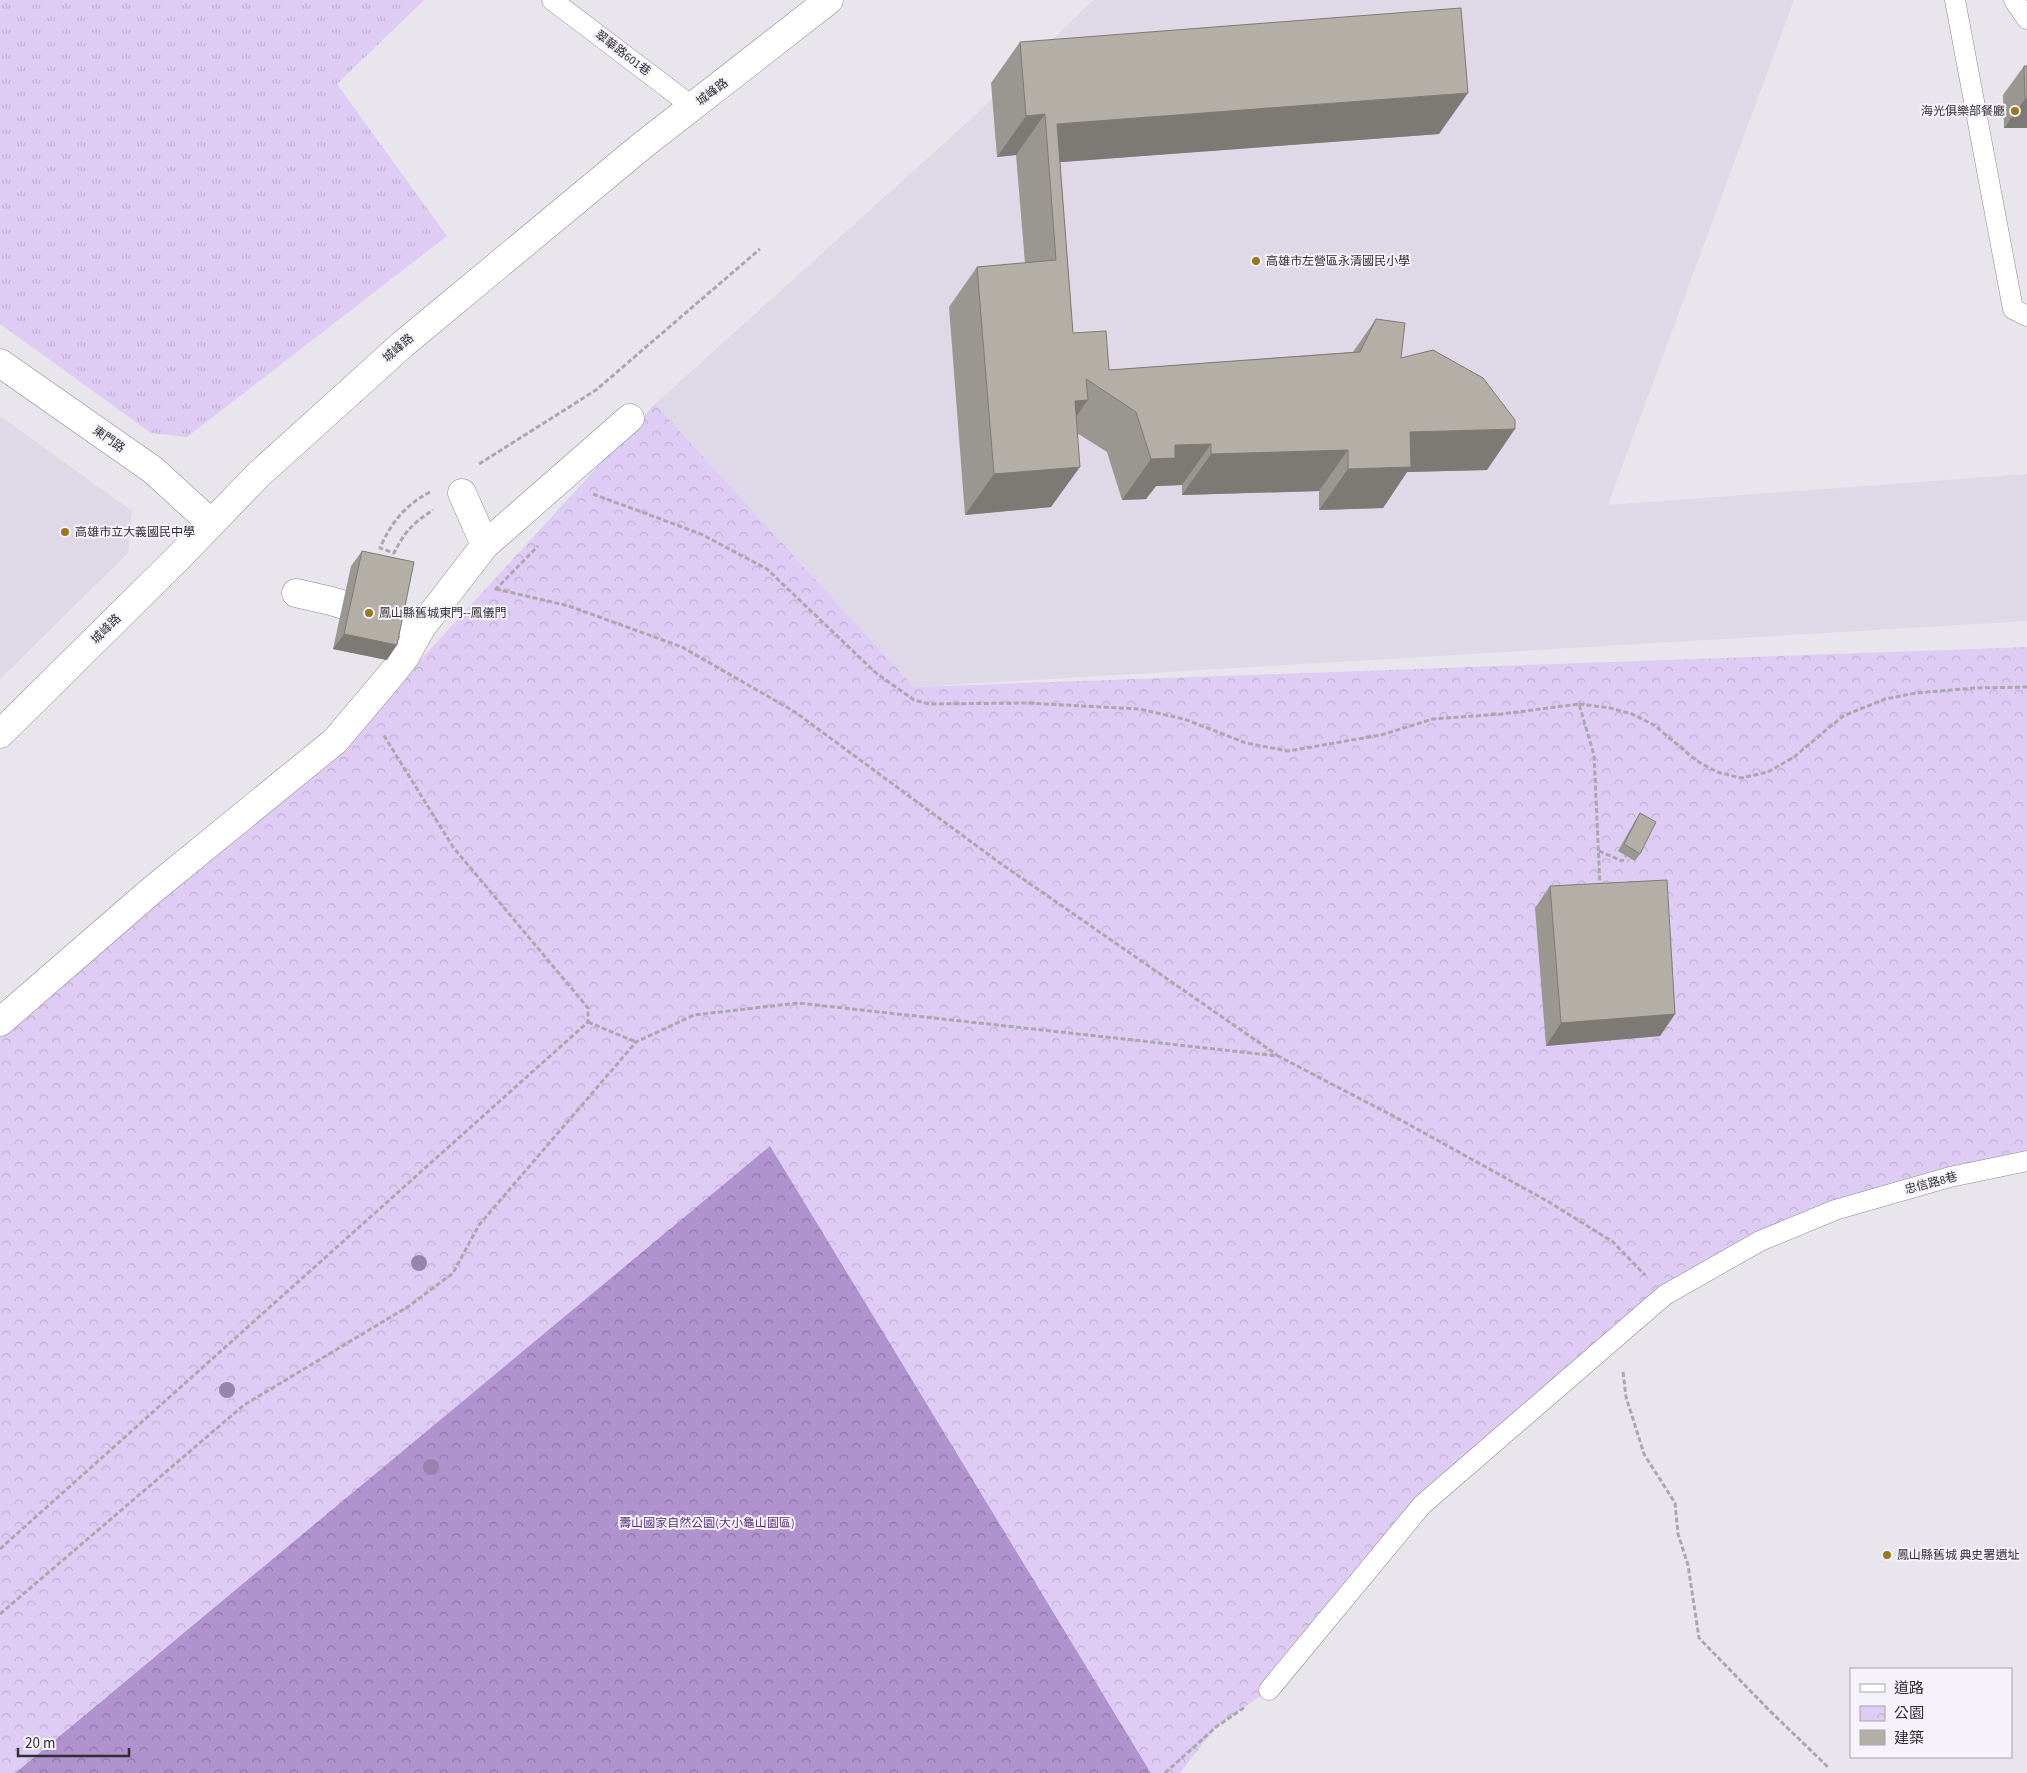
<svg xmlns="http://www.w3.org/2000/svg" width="2027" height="1773" viewBox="0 0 2027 1773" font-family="'Source Sans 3','Noto Sans TC',sans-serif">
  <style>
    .built { fill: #dfd8e7 }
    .grass { fill: url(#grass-tufts) }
    .forest { fill: url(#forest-crowns) }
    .park { fill: url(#park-crowns) }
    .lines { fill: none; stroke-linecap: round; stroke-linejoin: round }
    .service-casing { stroke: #8b888f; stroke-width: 21 }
    .pedestrian-casing { stroke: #8b888f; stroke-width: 29 }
    .minor-casing { stroke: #8b888f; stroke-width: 29 }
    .path { stroke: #aaa7ad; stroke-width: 3; stroke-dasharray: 5 2.5; stroke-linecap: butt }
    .service { stroke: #fff; stroke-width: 20 }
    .pedestrian { stroke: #fff; stroke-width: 28 }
    .minor { stroke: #fff; stroke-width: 28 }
    .tree { fill: #9982ae }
    .wall { fill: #9a9690 }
    .shaded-wall { fill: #7d7a75 }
    .building { fill: #b3afa7; stroke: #7d7a75 }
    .poi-dot { fill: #987820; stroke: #f6f2fb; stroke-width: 2 }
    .labels { text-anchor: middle; stroke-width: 4; stroke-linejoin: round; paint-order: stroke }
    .street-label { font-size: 12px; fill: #312f32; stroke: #f6f2fb }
    .poi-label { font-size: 12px; fill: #312f32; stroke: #f6f2fb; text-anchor: start }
    .park-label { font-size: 12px; fill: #58317a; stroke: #f6f2fb }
  </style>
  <defs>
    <pattern id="grass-tufts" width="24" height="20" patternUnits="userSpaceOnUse" patternTransform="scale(1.25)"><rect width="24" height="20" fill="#dfccf4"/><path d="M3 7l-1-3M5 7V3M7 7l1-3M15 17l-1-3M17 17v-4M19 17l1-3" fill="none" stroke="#c0b0d2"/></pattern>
    <pattern id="forest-crowns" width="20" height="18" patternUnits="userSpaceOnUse" patternTransform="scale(1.25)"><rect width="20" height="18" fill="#af92ce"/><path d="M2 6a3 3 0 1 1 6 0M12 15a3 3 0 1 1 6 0" fill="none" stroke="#8f78a8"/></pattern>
    <pattern id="park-crowns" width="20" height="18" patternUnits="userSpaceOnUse" patternTransform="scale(1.25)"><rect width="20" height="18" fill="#dfccf4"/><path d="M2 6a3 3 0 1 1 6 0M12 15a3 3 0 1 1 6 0" fill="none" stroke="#c0b0d2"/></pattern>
  </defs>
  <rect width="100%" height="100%" fill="#e9e5ed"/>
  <g class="built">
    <path d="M 1093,0 L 1794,0 L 1608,505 L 2027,474 L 2027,621 L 914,687 L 655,404 L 972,118 Z"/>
    <path d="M 0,416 L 132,511 L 128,553 L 0,679 Z"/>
  </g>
  <path class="grass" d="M 0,0 L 424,0 L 337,84 L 447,236 L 187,437 L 151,433 L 0,324 Z"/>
  <path class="forest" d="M 770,1145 L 1151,1773 L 15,1773 Z"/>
  <path class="park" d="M 655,404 L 914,687 L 2027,647 L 2027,1161 L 1835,1210 L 1705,1274 L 1422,1505 L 1269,1690 L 1216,1727 L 1180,1773 L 1151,1773 L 770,1146 L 15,1773 L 0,1773 L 0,1032 L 403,679 Z"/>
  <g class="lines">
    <defs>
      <g id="service">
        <path d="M 552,0 L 693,107"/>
        <path d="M 1955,0 L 2013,309 L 2027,316"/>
        <path d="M 2014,0 L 2027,19"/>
        <path d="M 1269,1690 L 1422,1505 L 1665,1295 L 1760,1241 L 1835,1210 L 1950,1177 L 2027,1161"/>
      </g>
      <g id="pedestrian">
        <path d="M 485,545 L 630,418"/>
        <path d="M 421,628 L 485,545 L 462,493"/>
        <path d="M 0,1022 L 151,891 L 335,741 L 395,670 L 405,657 L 421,628 L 331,601 L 296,593"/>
      </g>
      <g id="minor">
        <path d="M 0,363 L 153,470 L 211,523"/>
        <path d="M 0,734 L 178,558 L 259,474 L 403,344 L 643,145 L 829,0"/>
      </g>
    </defs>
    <use href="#service" class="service-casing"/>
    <use href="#pedestrian" class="pedestrian-casing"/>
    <use href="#minor" class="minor-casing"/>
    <g class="path">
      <path d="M 479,464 L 596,390 L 760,249"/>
      <path d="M 430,492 C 405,505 391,523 380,548 L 394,553 C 405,531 413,523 433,510"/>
      <path d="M 593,494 L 701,534 L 767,569 L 876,673 L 914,700 L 929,704 L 1027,703 L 1139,709 L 1184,719 L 1246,743 L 1288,751 L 1381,735 L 1433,719 L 1502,714 L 1579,704 L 1594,755 L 1600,886"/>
      <path d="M 496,589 L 569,606 L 682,647 L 795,712 L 1000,863 L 1277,1055"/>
      <path d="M 495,590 L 538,546"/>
      <path d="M 1579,704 L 1610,708 L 1632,714 L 1654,725 L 1697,761 L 1717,772 L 1741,778 L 1768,772 L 1794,757 L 1843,716 L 1885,699 L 1916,693 L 1976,688 L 2027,687"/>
      <path d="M 1599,851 L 1622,861 L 1626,856"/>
      <path d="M 588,1022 L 636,1042"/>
      <path d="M 1623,1372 L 1626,1397 L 1644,1454 L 1675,1503 L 1678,1534 L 1688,1565 L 1699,1638 L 1770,1711 L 1829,1768"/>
      <path d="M 0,1549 L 588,1022 L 588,1008 L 453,847 L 383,734"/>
      <path d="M 0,1614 L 244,1405 L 409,1306 L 453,1273 L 479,1225 L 636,1042 L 694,1015 L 798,1003 L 1278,1056 L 1399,1119 L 1549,1202 L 1613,1242 L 1645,1275"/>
      <path d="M 1165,1773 L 1216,1727 L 1245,1707"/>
    </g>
    <use href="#service" class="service"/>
    <use href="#pedestrian" class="pedestrian"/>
    <use href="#minor" class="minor"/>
  </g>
  <g class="tree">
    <circle cx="419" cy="1263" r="8"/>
    <circle cx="227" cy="1390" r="8"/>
    <circle cx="431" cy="1467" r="8"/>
  </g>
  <g class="wall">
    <path d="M 1020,42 L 1439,134 L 1060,162 L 1073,333 L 1109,370 L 1353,352 L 1376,319 L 1401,358 L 1487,470 L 1407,472 L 1383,508 L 1319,510 L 1319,491 L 1182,495 L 1182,485 L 1156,486 L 1146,499 L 1122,500 L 1107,452 L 1077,433 L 1051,507 L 965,515 L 949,307 L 977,267 L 1025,263 L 1016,155 L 997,157 L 991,83 Z"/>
    <path d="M 2024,66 L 2027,128 L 2004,128 L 2003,95 Z"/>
    <path d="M 362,551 L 387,660 L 333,649 L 351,566 Z"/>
    <path d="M 1640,813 L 1640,854 L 1635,861 L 1618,851 L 1635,821 Z"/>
    <path d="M 1550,886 L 1675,1014 L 1660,1036 L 1546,1046 L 1535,908 Z"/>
  </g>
  <g class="shaded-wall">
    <path d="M 1468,93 L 1439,134 L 1049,163 L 1057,124 Z"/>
    <path d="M 2025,99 L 2027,99 L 2027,128 L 2004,128 Z"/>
    <path d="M 1045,114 L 1016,155 L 997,157 L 1026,116 Z"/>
    <path d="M 1088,400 L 1059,441 L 1075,401 Z"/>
    <path d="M 1515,429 L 1487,470 L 1407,472 L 1383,508 L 1319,510 L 1348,469 L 1410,432 Z"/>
    <path d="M 1211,444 L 1182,485 L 1156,486 L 1146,499 L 1122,500 L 1151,459 L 1175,445 Z"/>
    <path d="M 1348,450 L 1319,491 L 1182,495 L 1211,454 Z"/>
    <path d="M 1080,467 L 1051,507 L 965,515 L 994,474 Z"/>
    <path d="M 344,634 L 397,645 L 387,660 L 333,649 Z"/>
    <path d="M 1675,1014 L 1660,1036 L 1546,1046 L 1561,1023 Z"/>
  </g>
  <g class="building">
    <path d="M 1461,8 L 1468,93 L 1057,124 L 1073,333 L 1106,331 L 1109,370 L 1360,352 L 1376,319 L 1405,323 L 1401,358 L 1433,350 L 1483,378 L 1515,420 L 1515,429 L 1410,432 L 1411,467 L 1348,469 L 1348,450 L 1211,454 L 1211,444 L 1175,445 L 1175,458 L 1151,459 L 1136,412 L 1086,379 L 1088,400 L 1075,401 L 1080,467 L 994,474 L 977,267 L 1056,260 L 1045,114 L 1026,116 L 1020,42 Z"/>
    <path d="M 2024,66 L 2027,66 L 2027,99 L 2025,99 Z"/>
    <path d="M 362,551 L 414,562 L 397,645 L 344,634 Z"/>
    <path d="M 1640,813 L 1656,822 L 1640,854 L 1624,844 Z"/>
    <path d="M 1667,880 L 1675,1014 L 1561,1023 L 1550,886 Z"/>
  </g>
  <g class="poi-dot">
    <circle cx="2015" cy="111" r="5"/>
    <circle cx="1256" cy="261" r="5"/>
    <circle cx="65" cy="532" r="5"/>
    <circle cx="369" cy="613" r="5"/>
    <circle cx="1887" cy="1555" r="5"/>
  </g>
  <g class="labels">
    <g class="street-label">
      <text transform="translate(623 53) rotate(37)" y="4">翠華路601巷</text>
      <text transform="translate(712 92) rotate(-37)" y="4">城峰路</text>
      <text transform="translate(398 348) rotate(-41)" y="4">城峰路</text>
      <text transform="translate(109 439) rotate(35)" y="4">東門路</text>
      <text transform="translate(106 629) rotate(-45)" y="4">城峰路</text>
      <text transform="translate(1931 1183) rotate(-15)" y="4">忠信路8巷</text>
    </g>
    <g class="poi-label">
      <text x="2005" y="115" text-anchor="end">海光俱樂部餐廳</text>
      <text x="1266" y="265">高雄市左營區永清國民小學</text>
      <text x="75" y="536">高雄市立大義國民中學</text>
      <text x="379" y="617">鳳山縣舊城東門--鳳儀門</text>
      <text x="1897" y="1559">鳳山縣舊城 典史署遺址</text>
    </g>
    <g class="park-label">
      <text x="707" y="1527">壽山國家自然公園(大小龜山園區)</text>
    </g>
  </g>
  <rect x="1850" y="1668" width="162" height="90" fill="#f6f2fb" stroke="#a7a4ab"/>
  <rect x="1860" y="1684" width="25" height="8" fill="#ffffff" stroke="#a7a4ab"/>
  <text x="1894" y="1693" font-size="15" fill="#312f32">道路</text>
  <rect x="1860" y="1706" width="25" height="15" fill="url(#park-crowns)" stroke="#a7a4ab"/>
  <text x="1894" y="1718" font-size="15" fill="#312f32">公園</text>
  <rect x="1860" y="1730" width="25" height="15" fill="#b3afa7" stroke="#a7a4ab"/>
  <text x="1894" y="1743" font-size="15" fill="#312f32">建築</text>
  <path d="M18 1748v8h111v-8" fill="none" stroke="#312f32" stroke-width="2.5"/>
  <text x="25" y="1748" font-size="15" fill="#312f32" stroke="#f6f2fb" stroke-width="4" paint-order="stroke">20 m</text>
</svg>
